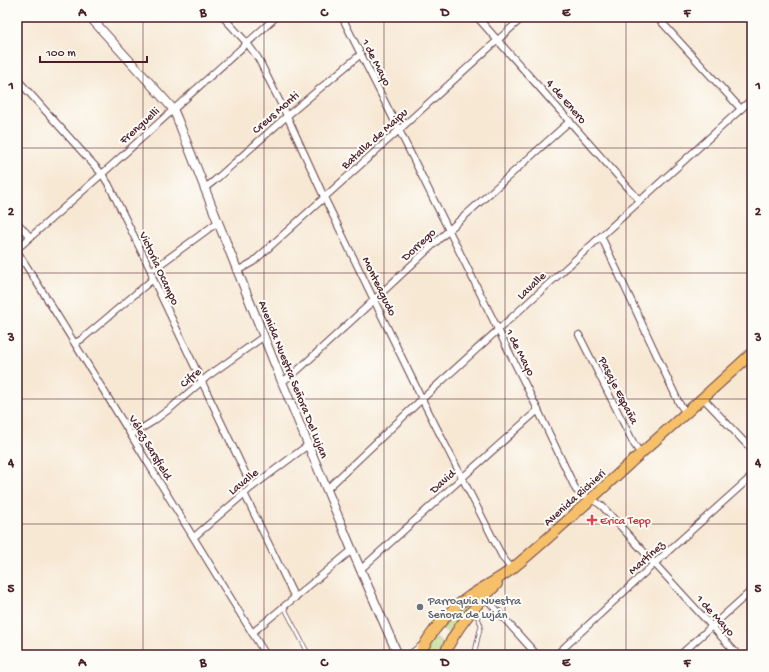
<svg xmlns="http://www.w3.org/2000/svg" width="769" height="672" viewBox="0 0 769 672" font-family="'Gochi Hand',sans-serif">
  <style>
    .green { fill: #b0d077; stroke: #7d7851 }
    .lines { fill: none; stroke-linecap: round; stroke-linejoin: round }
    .service-casing { stroke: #643d44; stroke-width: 4.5 }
    .minor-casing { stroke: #643d44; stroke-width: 8 }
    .tertiary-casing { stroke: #643d44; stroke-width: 10 }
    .primary-casing { stroke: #643d44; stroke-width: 12 }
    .service { stroke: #fff; stroke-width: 3 }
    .minor { stroke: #fff; stroke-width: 6 }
    .tertiary { stroke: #fff; stroke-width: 8 }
    .primary { stroke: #f6c06b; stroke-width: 10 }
    .grid { fill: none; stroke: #4a1f2b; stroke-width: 1; stroke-opacity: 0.55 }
    .health-dot { fill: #e0444e; stroke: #fdfcf7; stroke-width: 1.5 }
    .worship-dot { fill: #6b7280; stroke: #fdfcf7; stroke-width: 1.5 }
    .labels { text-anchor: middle; stroke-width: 4; stroke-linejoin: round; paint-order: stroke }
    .street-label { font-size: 12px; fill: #4a1f2b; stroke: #fdfcf7 }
    .health-label { font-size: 12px; fill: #be3a42; stroke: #fdfcf7; text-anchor: start }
    .worship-label { font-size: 12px; fill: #5b616d; stroke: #fdfcf7; text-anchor: start }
    .neatline { fill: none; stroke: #4a1f2b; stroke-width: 1.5 }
    .grid-label { font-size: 13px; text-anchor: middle; font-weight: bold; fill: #4a1f2b }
  </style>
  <rect width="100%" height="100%" fill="#fdfcf7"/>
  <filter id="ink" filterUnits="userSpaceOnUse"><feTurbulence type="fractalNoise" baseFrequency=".025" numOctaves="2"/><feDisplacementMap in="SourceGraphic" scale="8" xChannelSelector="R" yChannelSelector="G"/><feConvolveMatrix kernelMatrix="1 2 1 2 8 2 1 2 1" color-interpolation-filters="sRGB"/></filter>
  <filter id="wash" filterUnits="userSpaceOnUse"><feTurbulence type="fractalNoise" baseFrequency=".012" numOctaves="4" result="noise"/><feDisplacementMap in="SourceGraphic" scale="16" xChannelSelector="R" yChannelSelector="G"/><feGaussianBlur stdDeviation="0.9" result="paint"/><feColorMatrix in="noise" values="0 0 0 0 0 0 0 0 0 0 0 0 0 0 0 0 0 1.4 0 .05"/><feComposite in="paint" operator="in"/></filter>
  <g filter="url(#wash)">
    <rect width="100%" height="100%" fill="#f7e8d4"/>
    <g class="green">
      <path d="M 482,593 L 449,635 L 447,632 L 440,629 L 462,606 Z"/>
      <path d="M 435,639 L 439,640 C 444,645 443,648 441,655 L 423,655 L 431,641 Z"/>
    </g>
  </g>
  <g filter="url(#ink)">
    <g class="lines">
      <defs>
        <g id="service">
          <path d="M 284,607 L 309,655"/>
          <path d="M 473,612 L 478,618 L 481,625 L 474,655"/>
        </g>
        <g id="minor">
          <path d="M 223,17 L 247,43 L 258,58 L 287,116 L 324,197 L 422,399 L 503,558 L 512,569"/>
          <path d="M 342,17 L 399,130 L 538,410 L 576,490 C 584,498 595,500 602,506 L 738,655"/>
          <path d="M 477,17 L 640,201"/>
          <path d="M 657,17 L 741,109"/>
          <path d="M 17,79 L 102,174 L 109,185 L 151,271 L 153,279 L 252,487"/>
          <path d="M 205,188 L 214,181 L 287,116 L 361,54"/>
          <path d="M 17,222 L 30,237"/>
          <path d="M 601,236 L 679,403 L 686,413"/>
          <path d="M 17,249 L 102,174 L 276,17"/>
          <path d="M 17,251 C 102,385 182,521 266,655"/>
          <path d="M 151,271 L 218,222"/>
          <path d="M 237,271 L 253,262 L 399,130 L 523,17"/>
          <path d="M 579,335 L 634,444 L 641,454"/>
          <path d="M 75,343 L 82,339 L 153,279"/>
          <path d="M 282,382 L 298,370 L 374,300 L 449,230 L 570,121"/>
          <path d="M 703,398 L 752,450"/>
          <path d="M 131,435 L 152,422 L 172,407 L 208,376 L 263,337"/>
          <path d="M 327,489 L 422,399 L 752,99"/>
          <path d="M 244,493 L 295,598"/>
          <path d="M 194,537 L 252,487 L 308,445"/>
          <path d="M 361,569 L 462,478 L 538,410"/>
          <path d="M 484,596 L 537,655"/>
          <path d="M 252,633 L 352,550"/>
          <path d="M 556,655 L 655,563 L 752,476"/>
          <path d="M 680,655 L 752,590"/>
        </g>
        <g id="tertiary">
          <path d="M 90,17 L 166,101 L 173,109 L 177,118 L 218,222 L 282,382 L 352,550 L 398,655"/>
          <path d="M 411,655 L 423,646"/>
        </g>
        <g id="primary">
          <path d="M 419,655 C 430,632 449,610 470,596 C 484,586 500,579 513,568 C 553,535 590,500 628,465 C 669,428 711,391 752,353"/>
          <path d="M 444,655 C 456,627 476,605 497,584"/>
        </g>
      </defs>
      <use href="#service" class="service-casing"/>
      <use href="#minor" class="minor-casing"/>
      <use href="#tertiary" class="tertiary-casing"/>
      <use href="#primary" class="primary-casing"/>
      <use href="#service" class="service"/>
      <use href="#minor" class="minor"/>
      <use href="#tertiary" class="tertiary"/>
      <use href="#primary" class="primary"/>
    </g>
  </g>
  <path class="grid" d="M 143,17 L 143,655M 264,17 L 264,655M 384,17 L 384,655M 505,17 L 505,655M 626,17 L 626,655M 17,148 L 752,148M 17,273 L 752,273M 17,399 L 752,399M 17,524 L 752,524"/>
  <path class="health-dot" d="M590 514h4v4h4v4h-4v4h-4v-4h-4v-4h4z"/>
  <circle class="worship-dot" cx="420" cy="607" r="4"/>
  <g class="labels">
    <g class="street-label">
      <text transform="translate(377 62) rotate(63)" y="4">1 de Mayo</text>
      <text transform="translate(567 101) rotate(49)" y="4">4 de Enero</text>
      <text transform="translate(275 112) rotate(-41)" y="4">Creus Monti</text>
      <text transform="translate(139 125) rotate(-42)" y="4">Frenguelli</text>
      <text transform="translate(374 138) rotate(-42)" y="4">Batalla de Maipu</text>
      <text transform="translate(418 244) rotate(-43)" y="4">Dorrego</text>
      <text transform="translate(160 268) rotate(65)" y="4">Victoria Ocampo</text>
      <text transform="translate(531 285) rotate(-43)" y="4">Lavalle</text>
      <text transform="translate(380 286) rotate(64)" y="4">Monteagudo</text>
      <text transform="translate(521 352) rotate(63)" y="4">1 de Mayo</text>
      <text transform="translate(190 377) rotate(-41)" y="4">Cifre</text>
      <text transform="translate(294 379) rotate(68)" y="4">Avenida Nuestra Señora Del Lujan</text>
      <text transform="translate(619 390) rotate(63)" y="4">Pasaje España</text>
      <text transform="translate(151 447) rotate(59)" y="4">Vélez Sarsfield</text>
      <text transform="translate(243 481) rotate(-39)" y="4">Lavalle</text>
      <text transform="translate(442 481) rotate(-42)" y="4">David</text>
      <text transform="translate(574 497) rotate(-42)" y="4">Avenida Richieri</text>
      <text transform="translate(646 557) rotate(-42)" y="4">Martínez</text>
      <text transform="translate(716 615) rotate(48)" y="4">1 de Mayo</text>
    </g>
    <g class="health-label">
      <text x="600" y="524">Erica Tepp</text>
    </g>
    <g class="worship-label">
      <text x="428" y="604">Parroquia Nuestra<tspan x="428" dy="14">Señora de Luján</tspan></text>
    </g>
  </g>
  <rect width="769" height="672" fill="none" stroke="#fdfcf7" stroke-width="44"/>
  <path d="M40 56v6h107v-6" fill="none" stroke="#4a1f2b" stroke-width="2"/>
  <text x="46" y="56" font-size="12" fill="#4a1f2b" stroke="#fdfcf7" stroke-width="3" paint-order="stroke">100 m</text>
  <rect x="22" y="22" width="725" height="628" class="neatline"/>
  <g class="grid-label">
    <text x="82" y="16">A</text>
    <text x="203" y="16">B</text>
    <text x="324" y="16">C</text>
    <text x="445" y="16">D</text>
    <text x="566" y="16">E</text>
    <text x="687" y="16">F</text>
    <text x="11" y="89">1</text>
    <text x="758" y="89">1</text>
    <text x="11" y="215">2</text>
    <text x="758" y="215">2</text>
    <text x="11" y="341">3</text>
    <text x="758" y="341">3</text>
    <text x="11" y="466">4</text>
    <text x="758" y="466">4</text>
    <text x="11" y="592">5</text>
    <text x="758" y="592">5</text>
    <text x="82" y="666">A</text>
    <text x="203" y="666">B</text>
    <text x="324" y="666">C</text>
    <text x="445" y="666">D</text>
    <text x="566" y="666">E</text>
    <text x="687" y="666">F</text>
  </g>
</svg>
